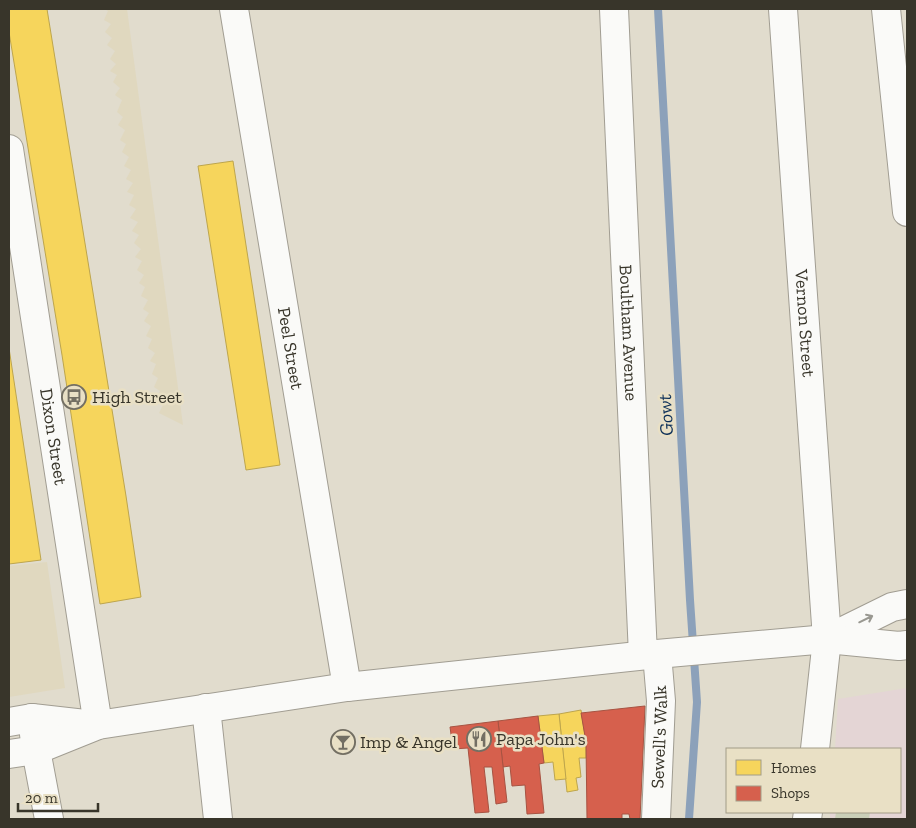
<svg xmlns="http://www.w3.org/2000/svg" width="916" height="828" viewBox="0 0 916 828" font-family="'Zilla Slab',serif">
  <style>
    .built { fill: #e0d8bf }
    .education { fill: #e4d5d5 }
    .green { fill: #cacfb8 }
    .homes { fill: #f6d55c; stroke: #bda54d }
    .shops { fill: #d6604d; stroke: #a75342 }
    .lines { fill: none; stroke-linecap: round; stroke-linejoin: round }
    .stream { stroke: #8ca1ba; stroke-width: 8 }
    .street-casing { stroke: #a19d92; stroke-width: 30 }
    .secondary-casing { stroke: #a19d92; stroke-width: 30 }
    .street { stroke: #fafaf8; stroke-width: 28 }
    .secondary { stroke: #fafaf8; stroke-width: 28 }
    .oneway { stroke: #999891 }
    .labels { text-anchor: middle; stroke-width: 5; stroke-linejoin: round; paint-order: stroke }
    .street-label { font-size: 18px; fill: #38352a; stroke: #e9e0c5 }
    .poi-label { font-size: 18px; fill: #38352a; stroke: #e9e0c5; text-anchor: start }
    .water-label { font-size: 19px; font-style: italic; fill: #0b2e57; stroke: #e9e0c5 }
  </style>
  <rect width="100%" height="100%" fill="#e1dccd"/>
  <g class="built">
    <path d="M 105,9 L 127,9 L 183,425 L 159,413 L 163,405 L 156,399 L 160,391 L 154,387 L 158,378 L 152,374 L 156,364 L 150,361 L 155,353 L 148,348 L 152,339 L 146,336 L 151,326 L 144,321 L 149,313 L 143,309 L 148,300 L 141,296 L 145,287 L 139,283 L 144,275 L 137,270 L 142,261 L 135,257 L 141,249 L 134,243 L 139,235 L 132,231 L 138,222 L 130,218 L 136,209 L 129,205 L 134,195 L 127,192 L 133,183 L 126,179 L 131,170 L 124,166 L 129,157 L 122,152 L 126,144 L 120,140 L 125,130 L 118,125 L 123,117 L 117,112 L 122,100 L 115,95 L 120,88 L 113,82 L 117,75 L 110,71 L 116,64 L 110,59 L 115,51 L 107,45 L 112,38 L 105,32 L 111,24 L 104,20 L 108,11 Z"/>
    <path d="M 47,562 L 65,688 L 9,697 L 9,566 Z"/>
  </g>
  <path class="education" d="M 907,688 L 907,819 L 830,819 L 830,812 L 900,812 L 900,749 L 835,749 L 838,699 Z"/>
  <path class="green" d="M 836,812 L 870,812 L 869,819 L 835,819 Z"/>
  <g class="homes">
    <path d="M 9,9 L 47,9 L 126,496 L 141,597 L 100,604 L 62,355 L 9,32 Z"/>
    <path d="M 233,161 L 280,465 L 246,470 L 198,166 Z"/>
    <path d="M 9,348 L 41,560 L 9,564 Z"/>
    <path d="M 581,710 L 586,742 L 586,758 L 579,758 L 581,777 L 576,778 L 578,790 L 567,792 L 559,714 Z"/>
    <path d="M 559,714 L 566,779 L 555,780 L 553,762 L 544,763 L 538,716 Z"/>
  </g>
  <g class="shops">
    <path d="M 645,706 L 640,819 L 630,819 L 629,814 L 622,814 L 622,819 L 587,819 L 586,742 L 581,713 Z"/>
    <path d="M 538,716 L 544,763 L 539,764 L 544,813 L 527,814 L 525,785 L 512,786 L 510,766 L 503,767 L 498,721 Z"/>
    <path d="M 498,721 L 507,802 L 496,804 L 492,767 L 484,767 L 489,812 L 475,813 L 468,748 L 453,749 L 450,727 Z"/>
  </g>
  <g class="lines">
    <path class="stream" d="M 658,9 L 690,600 L 697,702 L 689,819"/>
    <defs>
      <g id="street">
        <path id="s1" d="M 234,9 L 347,687"/>
        <path id="s2" d="M 614,9 L 643,655"/>
        <path id="s3" d="M 783,9 L 827,639 L 815,749"/>
        <path d="M 886,9 L 907,212"/>
        <path d="M 206,708 L 218,819"/>
        <path d="M 32,718 L 36,750 L 49,819"/>
        <path id="s4" d="M 656,819 L 661,701 L 657,654"/>
        <path d="M 807,819 L 808,812"/>
      </g>
      <g id="secondary">
        <path id="s5" d="M 9,149 L 98,725"/>
        <path d="M 827,639 L 892,607 L 907,604"/>
        <path d="M 9,722 L 32,718 L 94,725"/>
        <path d="M 9,754 L 36,750 L 98,725 L 347,687 L 657,654 L 827,639 L 899,646 L 907,645"/>
      </g>
    </defs>
    <use href="#street" class="street-casing"/>
    <use href="#secondary" class="secondary-casing"/>
    <use href="#street" class="street"/>
    <use href="#secondary" class="secondary"/>
  </g>
  <defs><path id="oneway-shaft" d="M-6 0H5M1.5-3L5.5 0L1.5 3" fill="none" stroke-width="1.6" stroke-linecap="round" stroke-linejoin="round" transform="scale(1.25)"/></defs>
  <use class="oneway" href="#oneway-shaft" transform="translate(866 619) rotate(-26)"/>
  <defs>
    <symbol id="bus-ring" viewBox="-11 -11 22 22"><circle r="9.5" fill="#e9e0c5" stroke="#736f63" stroke-width="1.5"/><path d="M-5-6H5V4H4V6H2V4H-2V6H-4V4H-5ZM-3.5-4V0h7V-4ZM-3.5 1.2v1.5H-2V1.2ZM2 1.2v1.5H3.5V1.2Z" fill="#736f63"/></symbol>
    <symbol id="restaurant-ring" viewBox="-11 -11 22 22"><circle r="9.5" fill="#e9e0c5" stroke="#736f63" stroke-width="1.5"/><path d="M-5-6h1v4h1v-4h1v4h1v-4h1v5L-1.5 .5V6h-2V.5L-5-1ZM5-6V6H3V1.5H1.5Q1.5-4 5-6Z" fill="#736f63"/></symbol>
    <symbol id="bar-ring" viewBox="-11 -11 22 22"><circle r="9.5" fill="#e9e0c5" stroke="#736f63" stroke-width="1.5"/><path d="M-6-5H6L.8 .8V4.5H3.5V6h-7V4.5H-.8V.8Z" fill="#736f63"/></symbol>
  </defs>
  <g fill-rule="evenodd">
    <use href="#bus-ring" x="60" y="383" width="28" height="28"/>
    <use href="#restaurant-ring" x="465" y="725" width="28" height="28"/>
    <use href="#bar-ring" x="329" y="728" width="28" height="28"/>
  </g>
  <g class="labels">
    <g class="street-label">
      <text dy="6" stroke="none"><textPath href="#s3" startOffset="315">Vernon Street</textPath></text>
      <text dy="6" stroke="none"><textPath href="#s2" startOffset="324">Boultham Avenue</textPath></text>
      <text dy="6" stroke="none"><textPath href="#s1" startOffset="344">Peel Street</textPath></text>
      <text dy="6" stroke="none"><textPath href="#s5" startOffset="291">Dixon Street</textPath></text>
      <text dy="6" stroke="none"><textPath href="#s4" startOffset="82">Sewell's Walk</textPath></text>
    </g>
    <g class="poi-label">
      <text x="92" y="403">High Street</text>
      <text x="496" y="745">Papa John's</text>
      <text x="360" y="748">Imp &amp; Angel</text>
    </g>
    <g class="water-label">
      <text transform="translate(665 415) rotate(-93)" y="7">Gowt</text>
    </g>
  </g>
  <rect width="916" height="828" fill="none" stroke="#38352a" stroke-width="20"/>
  <rect x="726" y="748" width="175" height="65" fill="#e9e0c5" stroke="#a29c87"/>
  <rect x="736" y="760" width="25" height="15" fill="#f6d55c" stroke="#a29c87"/>
  <text x="771" y="773" font-size="15" fill="#38352a">Homes</text>
  <rect x="736" y="786" width="25" height="15" fill="#d6604d" stroke="#a29c87"/>
  <text x="771" y="798" font-size="15" fill="#38352a">Shops</text>
  <path d="M18 803v8h80v-8" fill="none" stroke="#38352a" stroke-width="2.5"/>
  <text x="25" y="803" font-size="15" fill="#38352a" stroke="#e9e0c5" stroke-width="4" paint-order="stroke">20 m</text>
</svg>
